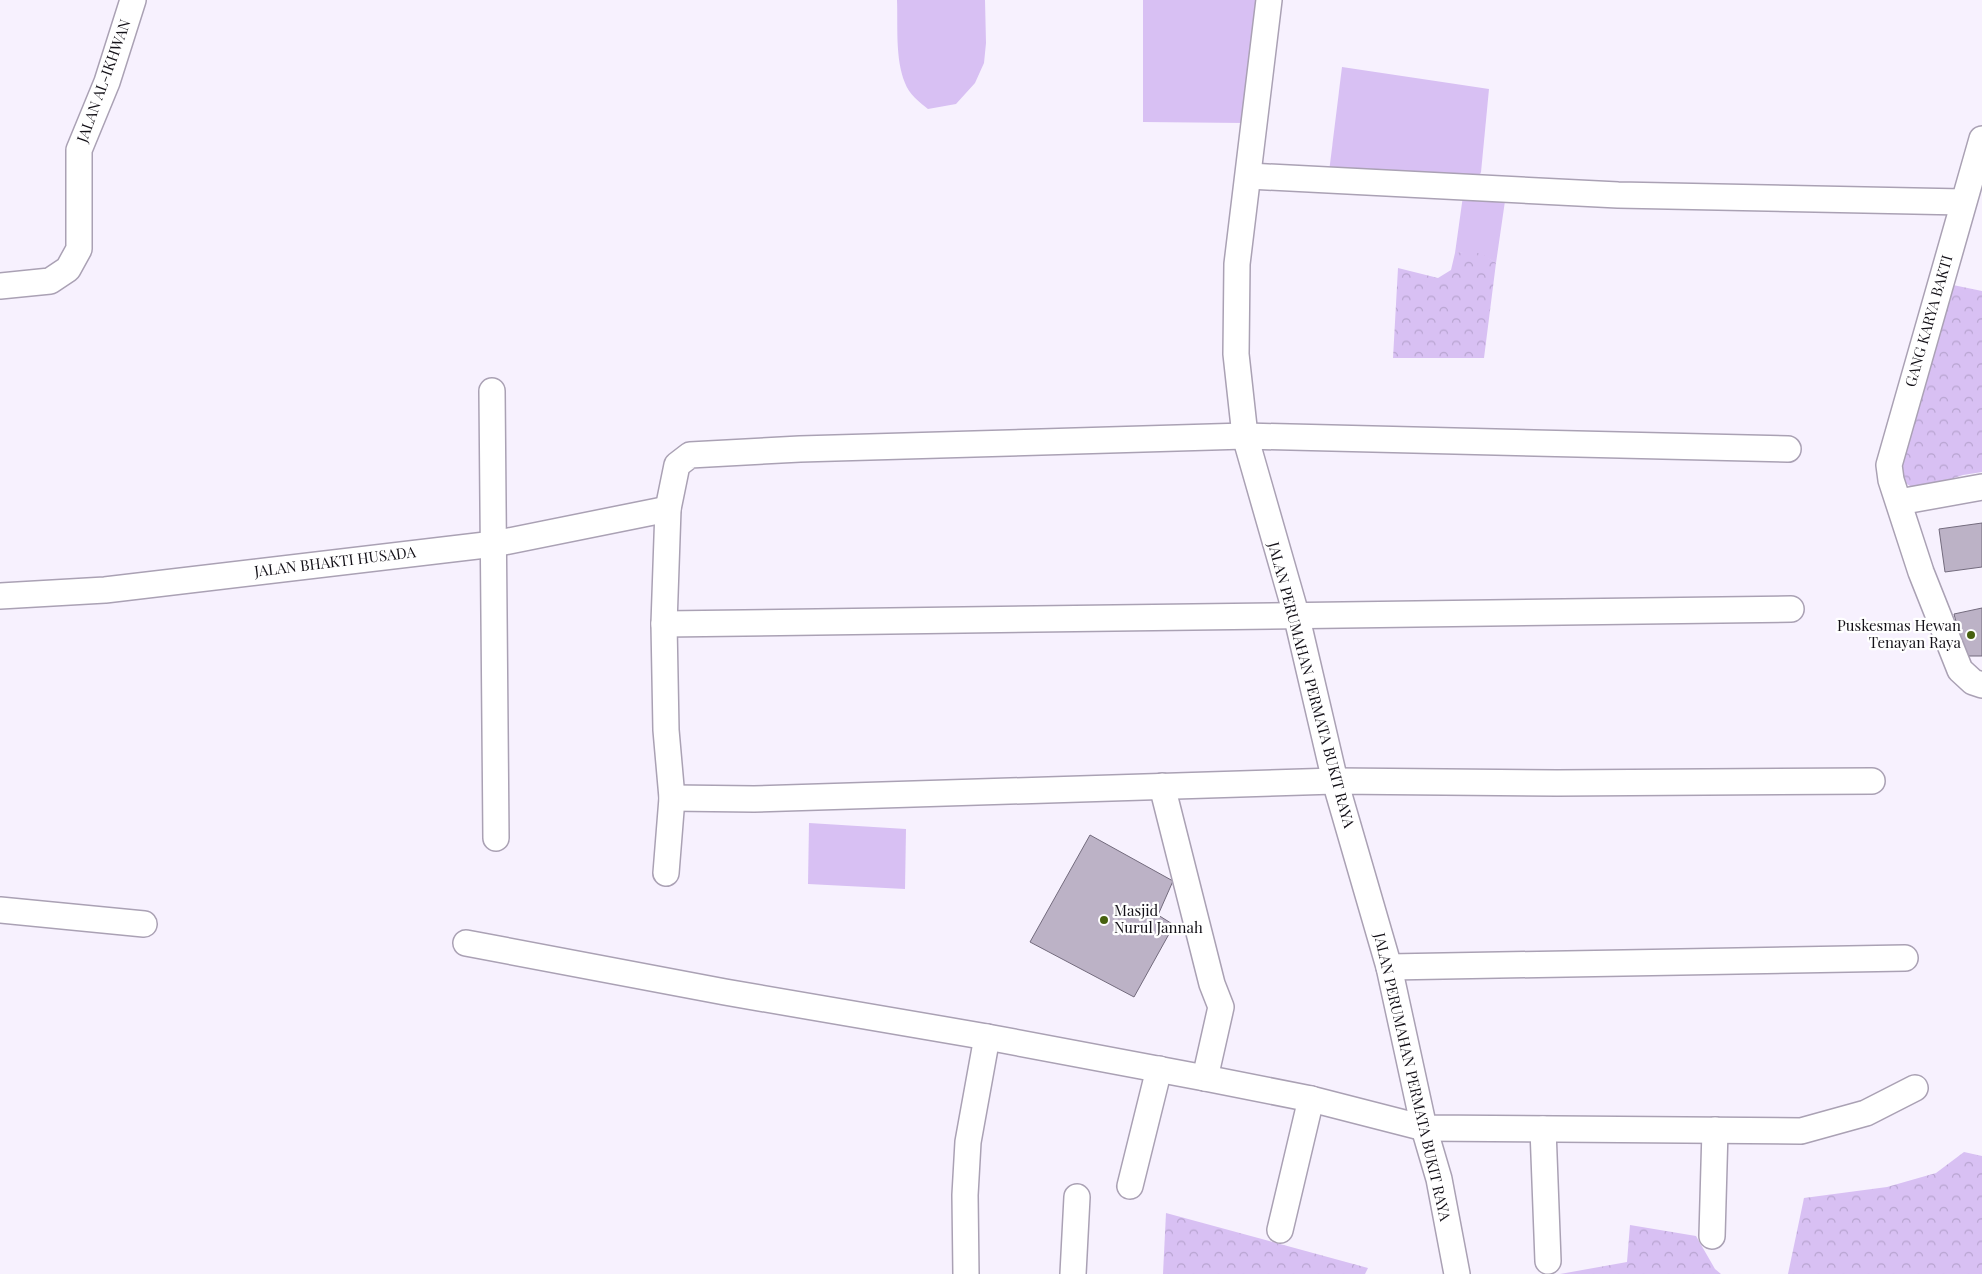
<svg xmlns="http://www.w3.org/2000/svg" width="1982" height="1274" viewBox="0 0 1982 1274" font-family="'Playfair Display',serif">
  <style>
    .grass { fill: #d8c0f3 }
    .forest { fill: url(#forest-crowns) }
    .building { fill: #bcb2c6; stroke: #736b7d }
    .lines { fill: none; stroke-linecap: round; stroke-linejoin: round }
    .minor-casing { stroke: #aaa1b4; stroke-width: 28 }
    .minor { stroke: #fff; stroke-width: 25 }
    .poi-dot { fill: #476110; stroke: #fff; stroke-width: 2 }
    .labels { text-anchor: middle; stroke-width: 4.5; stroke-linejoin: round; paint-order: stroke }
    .street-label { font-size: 15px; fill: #131017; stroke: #fff }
    .poi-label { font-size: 15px; fill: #131017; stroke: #fff; text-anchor: end }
  </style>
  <defs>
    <pattern id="forest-crowns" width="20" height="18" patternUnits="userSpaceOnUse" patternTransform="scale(1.25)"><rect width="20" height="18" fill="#d8c0f3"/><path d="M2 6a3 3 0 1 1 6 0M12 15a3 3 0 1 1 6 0" fill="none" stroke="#b8a4d0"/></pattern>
  </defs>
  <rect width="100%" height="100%" fill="#f7f1fe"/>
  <g class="grass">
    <path d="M 897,0 L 985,0 L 986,43 L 984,63 L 975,83 L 956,104 L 928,109 C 919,102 909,94 905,83 C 895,58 898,26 897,0 Z"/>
    <path d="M 1143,0 L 1258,0 L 1244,123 L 1143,122 Z"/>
    <path d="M 1342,67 L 1489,89 L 1481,172 L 1476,183 L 1329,172 Z"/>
    <path d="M 1463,196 L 1505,201 L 1496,263 C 1482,254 1472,251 1455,253 Z"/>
    <path d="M 809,823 L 906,829 L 905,889 L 808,884 Z"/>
  </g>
  <g class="forest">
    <path d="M 1471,251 L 1484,255 L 1496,263 L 1484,358 L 1393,358 L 1398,268 L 1438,278 L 1451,270 L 1455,253 Z"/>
    <path d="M 1953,285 L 1982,291 L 1982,472 L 1963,475 L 1917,490 L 1900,480 L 1900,457 Z"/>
    <path d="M 1964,1152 L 1982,1156 L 1982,1274 L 1788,1274 L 1804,1198 L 1887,1187 L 1936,1173 Z"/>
    <path d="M 1166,1213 L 1368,1268 L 1365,1274 L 1163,1274 Z"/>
    <path d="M 1630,1225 L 1696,1236 L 1715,1269 L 1721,1274 L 1560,1274 L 1627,1262 Z"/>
  </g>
  <g class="building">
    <path d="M 1982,523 L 1982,567 L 1945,572 L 1939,529 Z"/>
    <path d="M 1982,608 L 1982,656 L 1965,656 L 1954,614 Z"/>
    <path d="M 1090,835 L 1173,881 L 1158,915 L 1174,925 L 1134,997 L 1030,942 Z"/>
  </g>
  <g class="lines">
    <defs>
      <g id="minor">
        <path d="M 1269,0 L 1237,264 L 1236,354 L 1245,436 L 1296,614 L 1335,781 L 1389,967 L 1424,1128 L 1439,1179 L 1457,1274"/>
        <path d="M 1982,139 L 1889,465 L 1891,480 L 1921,572 L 1960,670 L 1973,682 L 1982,685"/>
        <path d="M 1249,176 L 1618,195 L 1963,202"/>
        <path d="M 0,286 L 50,281 L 68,269 L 79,249 L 79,150 L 107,82 L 133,0"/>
        <path d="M 492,391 L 496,838"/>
        <path d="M 1899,502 L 1982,487"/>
        <path d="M 0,596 L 105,590 L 494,544 L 668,509"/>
        <path d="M 664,624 L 1791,609"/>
        <path d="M 1162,786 L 1212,984 L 1221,1007 L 1205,1078"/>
        <path d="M 672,798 L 754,799 L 1335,781 L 1557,783 L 1872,781"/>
        <path d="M 666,873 L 672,798 L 666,730 L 664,624 L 668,509 L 677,465 L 690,455 L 800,449 L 1245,436 L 1788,449"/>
        <path d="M 0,910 L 144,924"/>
        <path d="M 466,943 L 725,992 L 987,1037 L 1205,1078 L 1311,1099 L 1424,1128 L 1801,1131 L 1866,1113 L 1915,1088"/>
        <path d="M 1389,967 L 1905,958"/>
        <path d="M 1543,1129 L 1548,1261"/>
        <path d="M 1130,1186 L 1159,1069"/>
        <path d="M 1280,1230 L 1311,1099"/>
        <path d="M 1712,1236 L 1715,1130"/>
        <path d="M 966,1274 L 965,1195 L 968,1142 L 987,1037"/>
        <path d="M 1073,1274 L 1077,1197"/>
      </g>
    </defs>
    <use href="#minor" class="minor-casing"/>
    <use href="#minor" class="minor"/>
  </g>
  <g class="poi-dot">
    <circle cx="1971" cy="635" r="5"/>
    <circle cx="1104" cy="920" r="5"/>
  </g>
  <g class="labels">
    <g class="street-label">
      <text transform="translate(104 81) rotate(-70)" y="5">JALAN AL-IKHWAN</text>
      <text transform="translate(1929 321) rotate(-74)" y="5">GANG KARYA BAKTI</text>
      <text transform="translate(335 562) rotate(-7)" y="5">JALAN BHAKTI HUSADA</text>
      <text transform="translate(1311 685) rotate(75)" y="5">JALAN PERUMAHAN PERMATA BUKIT RAYA</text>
      <text transform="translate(1412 1077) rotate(77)" y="5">JALAN PERUMAHAN PERMATA BUKIT RAYA</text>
    </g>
    <g class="poi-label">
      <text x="1961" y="631">Puskesmas Hewan<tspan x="1961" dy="17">Tenayan Raya</tspan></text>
      <text x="1114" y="916" text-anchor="start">Masjid<tspan x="1114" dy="17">Nurul Jannah</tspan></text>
    </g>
  </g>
</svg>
